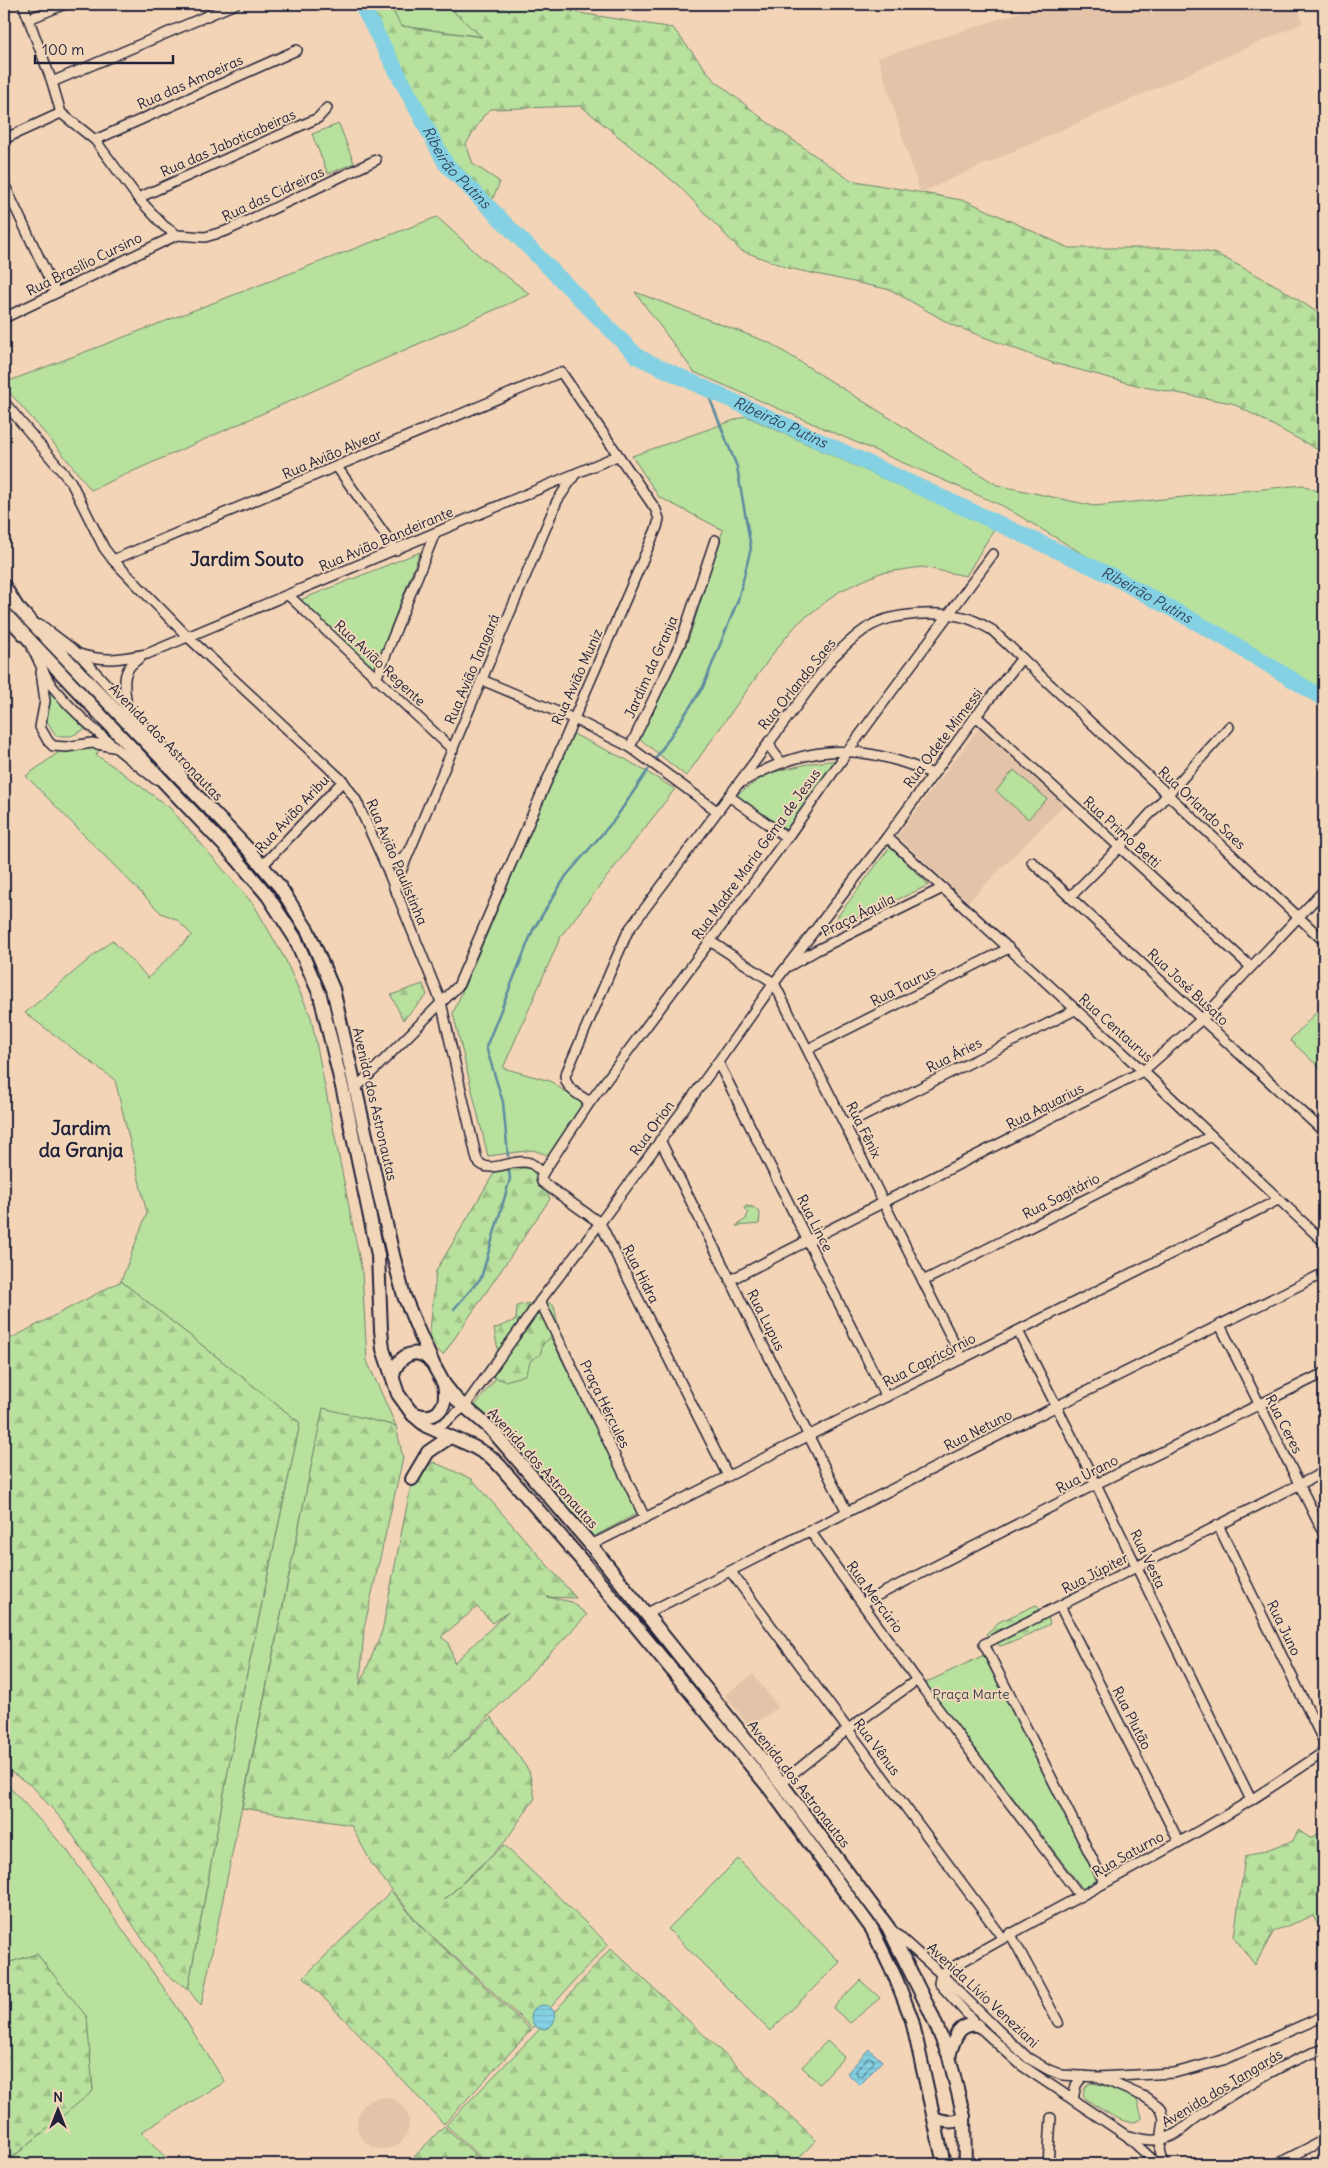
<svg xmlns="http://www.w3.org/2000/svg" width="1328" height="2168" viewBox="0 0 1328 2168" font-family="Delius,sans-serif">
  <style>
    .built { fill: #e4c4a9 }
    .green { fill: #b8e19d; stroke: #6d826c }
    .forest { fill: url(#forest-firs); stroke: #6d826c; fill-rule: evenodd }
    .water { fill: url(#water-rules); stroke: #5d8ba0 }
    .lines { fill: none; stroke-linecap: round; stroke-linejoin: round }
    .shore { stroke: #49687e; stroke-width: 1 }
    .stream { stroke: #5d8ba0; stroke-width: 2.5 }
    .river { stroke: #84d1e3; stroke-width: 16 }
    .minor-casing { stroke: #22223b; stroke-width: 12 }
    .secondary-casing { stroke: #22223b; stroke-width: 16 }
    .minor { stroke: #f2d6b9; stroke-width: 9 }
    .secondary { stroke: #f2d6b9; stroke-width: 12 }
    .labels { text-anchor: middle; stroke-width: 4; stroke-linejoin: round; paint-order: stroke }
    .street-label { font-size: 14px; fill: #22223b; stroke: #f2d6b9 }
    .park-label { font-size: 14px; fill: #40484f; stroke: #f2d6b9 }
    .water-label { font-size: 15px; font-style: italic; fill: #36455d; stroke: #f2d6b9 }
    .district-label { font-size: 19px; font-weight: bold; fill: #22223b; stroke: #f2d6b9 }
  </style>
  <defs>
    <pattern id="forest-firs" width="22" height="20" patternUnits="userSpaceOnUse" patternTransform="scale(1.25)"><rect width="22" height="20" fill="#b8e19d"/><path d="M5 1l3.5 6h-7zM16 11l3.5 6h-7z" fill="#9ec188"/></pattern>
    <pattern id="water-rules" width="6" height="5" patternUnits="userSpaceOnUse" patternTransform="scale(1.25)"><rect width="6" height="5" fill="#84d1e3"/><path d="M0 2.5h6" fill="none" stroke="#72b3c4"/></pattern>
  </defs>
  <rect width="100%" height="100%" fill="#f3d4b6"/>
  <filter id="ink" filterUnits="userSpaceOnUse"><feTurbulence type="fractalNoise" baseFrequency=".02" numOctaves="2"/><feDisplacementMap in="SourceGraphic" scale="10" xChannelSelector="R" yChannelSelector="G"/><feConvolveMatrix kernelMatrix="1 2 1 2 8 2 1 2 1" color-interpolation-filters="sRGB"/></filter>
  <g filter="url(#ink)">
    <g class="built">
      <path d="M 1046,4 L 1297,4 L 1303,23 L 920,193 L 878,58 Z"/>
      <path d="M 979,728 L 1064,805 L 968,902 L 897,836 Z"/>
      <path d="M 753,1674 L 778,1707 L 750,1728 L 725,1695 Z"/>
      <circle cx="383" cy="2123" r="26"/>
    </g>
    <g class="green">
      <path d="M 389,4 L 453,4 L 455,13 L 484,37 L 401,26 Z"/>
      <path d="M 339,124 L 354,163 L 328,174 L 312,134 Z"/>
      <path d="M 437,217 L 482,258 L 530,294 L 91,490 L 61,452 L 4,386 L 4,383 Z"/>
      <path d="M 635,292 L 770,343 L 997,485 L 1094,506 L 1303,485 L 1324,494 L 1324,699 L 1003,506 L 694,372 Z"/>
      <path d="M 746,416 L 994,529 L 966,576 L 922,567 L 880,573 L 840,591 L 798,623 L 777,648 L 686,776 L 640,739 L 688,641 L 723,530 L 659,497 L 632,456 Z"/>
      <path d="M 420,552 L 374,671 L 300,600 Z"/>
      <path d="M 48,687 L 86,729 L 71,736 L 56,736 L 47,721 Z"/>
      <path d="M 573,734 L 625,759 L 675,789 L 561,936 L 503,1068 L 550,1081 L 584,1105 L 550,1156 L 533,1150 L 488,1156 L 453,1013 Z"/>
      <path d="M 103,746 L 96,755 L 113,766 L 170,808 L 254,905 L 285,959 L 311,1017 L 362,1272 L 367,1361 L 396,1426 L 323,1409 L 201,2006 L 188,1989 L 239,1711 L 300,1423 L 121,1281 L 147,1213 L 115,1080 L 25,1013 L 112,940 L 148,978 L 192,935 L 176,919 L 161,913 L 26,776 L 66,747 Z"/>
      <path d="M 839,760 L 786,830 L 736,795 L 769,773 L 812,763 Z"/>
      <path d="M 1014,770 L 1047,799 L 1028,819 L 996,791 Z"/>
      <path d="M 890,847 L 929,885 L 825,933 Z"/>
      <path d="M 1324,1004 L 1324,1072 L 1290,1040 Z"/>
      <path d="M 541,1318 L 638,1513 L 593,1537 L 483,1414 L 474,1407 Z"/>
      <path d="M 984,1655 L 1099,1878 L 1083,1889 L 925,1683 Z"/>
      <path d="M 4,1781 L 67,1850 L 177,2007 L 225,2082 L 141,2132 L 172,2164 L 5,2164 L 93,2090 L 86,2017 L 37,1954 L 4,1964 Z"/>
      <path d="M 738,1859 L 840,1962 L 770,2031 L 668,1929 Z"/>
      <path d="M 860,1980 L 880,1998 L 850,2023 L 833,2008 Z"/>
      <path d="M 827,2041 L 844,2057 L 819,2084 L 802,2067 Z"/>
      <path d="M 1092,2083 L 1122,2089 L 1136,2097 L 1142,2117 C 1131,2133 1098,2106 1085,2099 C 1081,2092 1085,2085 1092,2083 Z"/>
    </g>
    <g class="forest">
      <path d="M 361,4 L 389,4 L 401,26 L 482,37 L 455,13 L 454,4 L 552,4 L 573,12 L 673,28 L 714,80 L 767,122 L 850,180 L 967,201 L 1069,248 L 1187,248 L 1217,254 L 1279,287 L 1324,317 L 1324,453 L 1232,403 L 1144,387 L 1053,363 L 952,325 L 891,290 L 788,268 L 740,250 L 679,186 L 581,106 L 491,109 L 484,115 L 466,144 L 473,164 L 500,182 L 489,207 L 446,164 Z"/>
      <path d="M 423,984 L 427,995 L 403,1020 L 391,995 Z"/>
      <path d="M 497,1168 L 534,1168 L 550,1199 L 443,1355 L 429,1341 L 436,1271 Z"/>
      <path d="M 746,1206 L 753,1207 L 760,1213 L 759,1224 L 736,1226 L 746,1219 L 748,1213 L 744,1209 Z"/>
      <path d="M 121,1281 L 300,1423 L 239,1711 L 188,1989 L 166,1974 L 64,1822 L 33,1787 L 4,1767 L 4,1342 Z"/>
      <path d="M 543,1299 L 554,1306 L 559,1330 L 543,1344 L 540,1355 L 531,1360 L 525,1375 L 505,1381 L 482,1373 L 498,1350 L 494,1329 L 516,1320 L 517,1306 C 526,1303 534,1304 543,1299 Z"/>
      <path d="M 323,1408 L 396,1426 L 403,1458 L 364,1628 L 360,1685 L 382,1631 L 412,1480 L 433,1462 L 472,1479 L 576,1598 L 547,1597 L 572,1602 L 587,1615 L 450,1756 L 491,1717 L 529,1771 L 535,1798 L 504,1843 L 444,1900 L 504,1845 L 608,1944 L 532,2028 L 419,1924 L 373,1866 L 351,1825 L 242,1808 ZM 477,1607 L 493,1623 L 508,1612 L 454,1663 L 449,1643 L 441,1637 Z"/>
      <path d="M 1036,1605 L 1043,1613 L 1047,1614 L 1050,1624 L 1018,1640 L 1000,1646 L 986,1634 L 999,1622 Z"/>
      <path d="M 1298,1830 L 1310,1838 L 1319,1834 L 1324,1840 L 1324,1935 L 1313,1916 L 1274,1931 L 1255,1965 L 1234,1937 L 1245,1857 L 1293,1841 Z"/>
      <path d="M 391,1891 L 419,1925 L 531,2030 L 444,2124 L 304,1977 Z"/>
      <path d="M 611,1948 L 816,2140 L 793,2164 L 488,2164 L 446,2125 L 536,2033 Z"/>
      <path d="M 37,1954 L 87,2017 L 93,2091 L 4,2164 L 4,1964 Z"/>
      <path d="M 444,2126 L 486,2164 L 407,2164 Z"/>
    </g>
    <g class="water">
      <circle cx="543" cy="2017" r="12"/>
      <path d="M 869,2049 L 882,2061 L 860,2085 L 847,2073 Z"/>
    </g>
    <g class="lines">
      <path class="shore" d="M 869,2057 L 873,2059 L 874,2062 L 861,2076 L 858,2076 L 856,2071 Z"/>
      <g class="stream">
        <path d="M 656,758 L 703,687 L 738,600 L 751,548 L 737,467 L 706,389"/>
        <path d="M 508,1156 L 503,1102 L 486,1047 L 533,930 L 566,876 L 615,819 L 648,770"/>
        <path d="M 454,1309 L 481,1278 L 510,1179 L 509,1171"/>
      </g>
      <path class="river" id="s1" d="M 361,4 L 446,164 L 638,357 L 1112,576 L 1223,637 L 1324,699"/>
      <defs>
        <g id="minor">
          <path d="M 23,4 L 52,82 L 61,113 L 95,140 L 138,198 L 164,226 L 177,235"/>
          <path d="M 29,19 L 65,4"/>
          <path d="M 52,82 L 235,4"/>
          <path d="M 4,139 L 61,113"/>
          <path d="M 95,140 L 297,50"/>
          <path d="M 4,184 L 56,293"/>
          <path d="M 138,198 L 318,118 L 327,108"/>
          <path d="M 4,318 L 177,235 L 205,237 L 226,231 L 376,160"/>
          <path d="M 4,402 L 71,482 L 104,548 L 113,560 L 188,637 L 343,781 L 356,800 L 385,864 L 441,1002 L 477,1160 C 488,1177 513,1157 530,1163 C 535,1165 539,1170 543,1173 L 541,1178 L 542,1182 L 600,1223 L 728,1476"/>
          <path d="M 337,467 L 396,550"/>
          <path d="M 113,560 L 561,372 L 656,510 L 659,519 L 657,527 L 458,986 L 356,1088"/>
          <path d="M 288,595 L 453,750"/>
          <path d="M 41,625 L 79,654 L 173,758 L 183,777"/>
          <path d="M 32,648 C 39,660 44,675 52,686 C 81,722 120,751 155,779"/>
          <path d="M 79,654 C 105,662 120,659 147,654 L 617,456"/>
          <path d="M 41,672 L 45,701 L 40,727 L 48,741 L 53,746 L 66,747 L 92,743 L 113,747"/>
          <path d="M 376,679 L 435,533"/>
          <path d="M 482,680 L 574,719 L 630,747 L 717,811"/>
          <path d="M 127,708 C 125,687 119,670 140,658"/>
          <path d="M 976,716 L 1251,967"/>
          <path d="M 769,741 L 772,750 L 781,762"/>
          <path d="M 630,747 L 680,644 L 715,540"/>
          <path d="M 740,783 C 809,743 861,742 933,774"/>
          <path d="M 729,796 L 787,838"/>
          <path d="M 887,837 L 1143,1071 L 1324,1242"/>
          <path d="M 1032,862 L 1324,1132"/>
          <path d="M 385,864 L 401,859 L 408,852"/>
          <path d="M 262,866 L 343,781"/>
          <path d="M 394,888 L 557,501 L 574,476"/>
          <path d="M 1070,897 L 1119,848 L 1229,727"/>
          <path d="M 710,941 L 774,983 L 962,1359"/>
          <path d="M 789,966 L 817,950 L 943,888"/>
          <path d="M 808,1049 L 1009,948"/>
          <path d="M 718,1062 L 886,1397"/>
          <path d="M 590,1102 C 580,1095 566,1090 565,1076 L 628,931 L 833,657 C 845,646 857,633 872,625 C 894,613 938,611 963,617 C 973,619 983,625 992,630 L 1324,941"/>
          <path d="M 846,1125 L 1075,1010"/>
          <path d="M 660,1140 L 847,1512"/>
          <path d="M 543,1173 L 590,1102 L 787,838 L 848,751 L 993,554"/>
          <path d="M 730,1280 L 1143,1071 L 1202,1019 L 1324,890"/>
          <path d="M 923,1281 L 1211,1136"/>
          <path d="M 540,1301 L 645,1518"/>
          <path d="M 1220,1325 L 1324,1534"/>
          <path d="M 1018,1331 L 1096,1484 L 1251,1800"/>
          <path d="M 432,1429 L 444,1423 L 465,1406 L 540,1301 L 600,1223 L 718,1062 L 774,983 L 887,837 L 976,716 L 1022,658"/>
          <path d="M 1218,1525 L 1324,1742"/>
          <path d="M 810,1531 L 924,1690 L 1080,1896"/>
          <path d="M 591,1545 L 1278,1200"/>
          <path d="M 731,1572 L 1002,1937"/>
          <path d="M 863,1603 L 1096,1484 L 1324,1373"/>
          <path d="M 1060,1606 L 1179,1842"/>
          <path d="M 645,1614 L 1057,1406 L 1324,1273"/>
          <path d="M 781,1783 L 847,1730 L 917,1680"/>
          <path d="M 1104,1882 L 984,1644 L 1324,1472"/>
          <path d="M 892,1930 L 941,1974 L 998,2030 L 1028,2058 L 1049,2070 L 1062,2075 L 1098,2077 L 1174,2073 L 1223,2060 L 1324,2016"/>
          <path d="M 1010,1933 L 1058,2022"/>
          <path d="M 941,1974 C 1043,1913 1151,1862 1251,1800 C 1276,1784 1300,1768 1324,1752"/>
          <path d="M 941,1974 L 939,1983 L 977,2025 L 1021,2065 L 1127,2136 L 1157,2164"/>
          <path d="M 1101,2078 L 1145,2097 L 1161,2108 L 1164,2119 L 1160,2150 L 1164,2164"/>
          <path d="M 1073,2099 L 1076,2085 L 1083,2076"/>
          <path d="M 1129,2136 C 1140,2139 1153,2142 1163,2139 C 1178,2136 1189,2122 1202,2114 C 1238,2090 1283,2062 1324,2049"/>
          <path d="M 1048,2164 L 1051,2118"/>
          <path d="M 1277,2164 L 1324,2140"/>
        </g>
        <g id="secondary">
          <path d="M 4,586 L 17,607 L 247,848 L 280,887 L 308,931 L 333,989 L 393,1255 L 404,1296 L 418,1330 L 434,1366 L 444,1384 L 456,1399 L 491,1429 L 591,1545 L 781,1783 L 888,1927 L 930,2011 L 949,2056 L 964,2117 L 965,2164"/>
          <path d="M 4,613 L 236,858 L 268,896 L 295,938 L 320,995 L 345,1099 L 378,1255 L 381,1330 L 383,1349 L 398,1394 L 413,1415 L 426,1426 L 472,1446 L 491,1457 L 500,1466 L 578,1556 L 770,1789 L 872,1929 L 896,1979 L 912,2020 L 944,2164"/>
          <path d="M 393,1377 C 395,1357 417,1344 431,1362"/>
          <path d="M 412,1412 C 435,1424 449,1408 444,1384"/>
          <path d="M 412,1479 L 428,1452 L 450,1437"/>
          <path d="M 949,2056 C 954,2040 957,2023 977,2025"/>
          <path d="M 934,2118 C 944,2122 954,2124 964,2117"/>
        </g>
      </defs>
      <use href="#minor" class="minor-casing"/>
      <use href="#secondary" class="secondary-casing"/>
      <use href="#minor" class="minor"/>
      <use href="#secondary" class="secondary"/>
    </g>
  </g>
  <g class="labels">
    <g class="street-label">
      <text transform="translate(190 82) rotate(-24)" y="5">Rua das Amoeiras</text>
      <text transform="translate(228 143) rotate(-24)" y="5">Rua das Jaboticabeiras</text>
      <text transform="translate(273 194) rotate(-25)" y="5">Rua das Cidreiras</text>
      <text transform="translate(84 264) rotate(-26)" y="5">Rua Brasílio Cursino</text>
      <text transform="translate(332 454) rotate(-23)" y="5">Rua Avião Alvear</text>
      <text transform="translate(386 539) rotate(-23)" y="5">Rua Avião Bandeirante</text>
      <text transform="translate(380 663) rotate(43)" y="5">Rua Avião Regente</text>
      <text transform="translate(651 667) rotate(-66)" y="5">Jardim da Granja</text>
      <text transform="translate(472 669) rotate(-67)" y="5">Rua Avião Tangará</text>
      <text transform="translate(577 677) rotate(-66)" y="5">Rua Avião Muniz</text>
      <text transform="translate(797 684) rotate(-51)" y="5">Rua Orlando Saes</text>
      <text transform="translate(943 738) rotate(-53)" y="5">Rua Odete Mimessi</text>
      <text transform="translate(166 742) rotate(46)" y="5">Avenida dos Astronautas</text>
      <text transform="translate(1202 808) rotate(43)" y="5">Rua Orlando Saes</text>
      <text transform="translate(292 814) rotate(-47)" y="5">Rua Avião Aribu</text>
      <text transform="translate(1122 832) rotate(42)" y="5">Rua Primo Betti</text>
      <text transform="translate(756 854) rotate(-54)" y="5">Rua Madre Maria Gema de Jesus</text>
      <text transform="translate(397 862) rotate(67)" y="5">Rua Avião Paulistinha</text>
      <text transform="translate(858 915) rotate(-26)" y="5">Praça Áquila</text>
      <text transform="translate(903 986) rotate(-27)" y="5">Rua Taurus</text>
      <text transform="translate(1188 987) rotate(43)" y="5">Rua José Busato</text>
      <text transform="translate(1116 1028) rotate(42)" y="5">Rua Centaurus</text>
      <text transform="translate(954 1055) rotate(-27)" y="5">Rua Áries</text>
      <text transform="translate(375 1104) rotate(77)" y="5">Avenida dos Astronautas</text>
      <text transform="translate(1045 1106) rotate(-27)" y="5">Rua Aquarius</text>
      <text transform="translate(652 1128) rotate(-54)" y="5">Rua Orion</text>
      <text transform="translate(864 1130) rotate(63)" y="5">Rua Fênix</text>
      <text transform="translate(1061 1196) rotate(-27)" y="5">Rua Sagitário</text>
      <text transform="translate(815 1223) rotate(63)" y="5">Rua Lince</text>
      <text transform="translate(641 1274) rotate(63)" y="5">Rua Hidra</text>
      <text transform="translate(766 1320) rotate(63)" y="5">Rua Lupus</text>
      <text transform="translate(929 1360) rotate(-27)" y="5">Rua Capricórnio</text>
      <text transform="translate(605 1404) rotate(64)" y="5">Praça Hércules</text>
      <text transform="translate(1284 1424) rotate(63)" y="5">Rua Ceres</text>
      <text transform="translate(978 1430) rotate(-27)" y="5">Rua Netuno</text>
      <text transform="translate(543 1468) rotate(48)" y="5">Avenida dos Astronautas</text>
      <text transform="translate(1087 1474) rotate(-27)" y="5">Rua Urano</text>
      <text transform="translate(1148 1559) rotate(64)" y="5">Rua Vesta</text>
      <text transform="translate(1095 1573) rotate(-27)" y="5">Rua Júpiter</text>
      <text transform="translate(875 1597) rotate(54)" y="5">Rua Mercúrio</text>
      <text transform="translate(1284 1628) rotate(64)" y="5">Rua Juno</text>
      <text transform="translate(1132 1718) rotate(63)" y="5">Rua Plutão</text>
      <text transform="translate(877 1747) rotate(53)" y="5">Rua Vênus</text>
      <text transform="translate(799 1784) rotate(52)" y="5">Avenida dos Astronautas</text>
      <text transform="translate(1128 1854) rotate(-29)" y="5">Rua Saturno</text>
      <text transform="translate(983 1995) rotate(43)" y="5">Avenida Lívio Veneziani</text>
      <text transform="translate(1222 2088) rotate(-31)" y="5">Avenida dos Tangarás</text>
    </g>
    <g class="park-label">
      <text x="971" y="1699">Praça Marte</text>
    </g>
    <g class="water-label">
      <text dy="5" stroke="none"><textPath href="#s1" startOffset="190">Ribeirão Putins</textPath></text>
      <text dy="5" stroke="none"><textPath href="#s1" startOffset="610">Ribeirão Putins</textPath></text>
      <text dy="5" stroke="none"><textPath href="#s1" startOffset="1015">Ribeirão Putins</textPath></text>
    </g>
    <g class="district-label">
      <text x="247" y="566">Jardim Souto</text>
      <text x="81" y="1135">Jardim<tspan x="81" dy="22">da Granja</tspan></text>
    </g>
  </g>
  <rect width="1328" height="2168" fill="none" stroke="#f2d6b9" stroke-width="20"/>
  <rect x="10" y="10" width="1308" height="2148" fill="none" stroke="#22223b" stroke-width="2" filter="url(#ink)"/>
  <g transform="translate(58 2110)" stroke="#f2d6b9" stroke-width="4" paint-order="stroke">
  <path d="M0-4L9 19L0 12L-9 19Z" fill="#22223b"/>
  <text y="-8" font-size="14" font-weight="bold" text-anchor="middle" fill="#22223b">N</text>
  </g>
  <path d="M35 55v8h138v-8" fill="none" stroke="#22223b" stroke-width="2.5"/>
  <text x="42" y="55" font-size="15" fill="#22223b" stroke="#f2d6b9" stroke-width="4" paint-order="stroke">100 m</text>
</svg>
